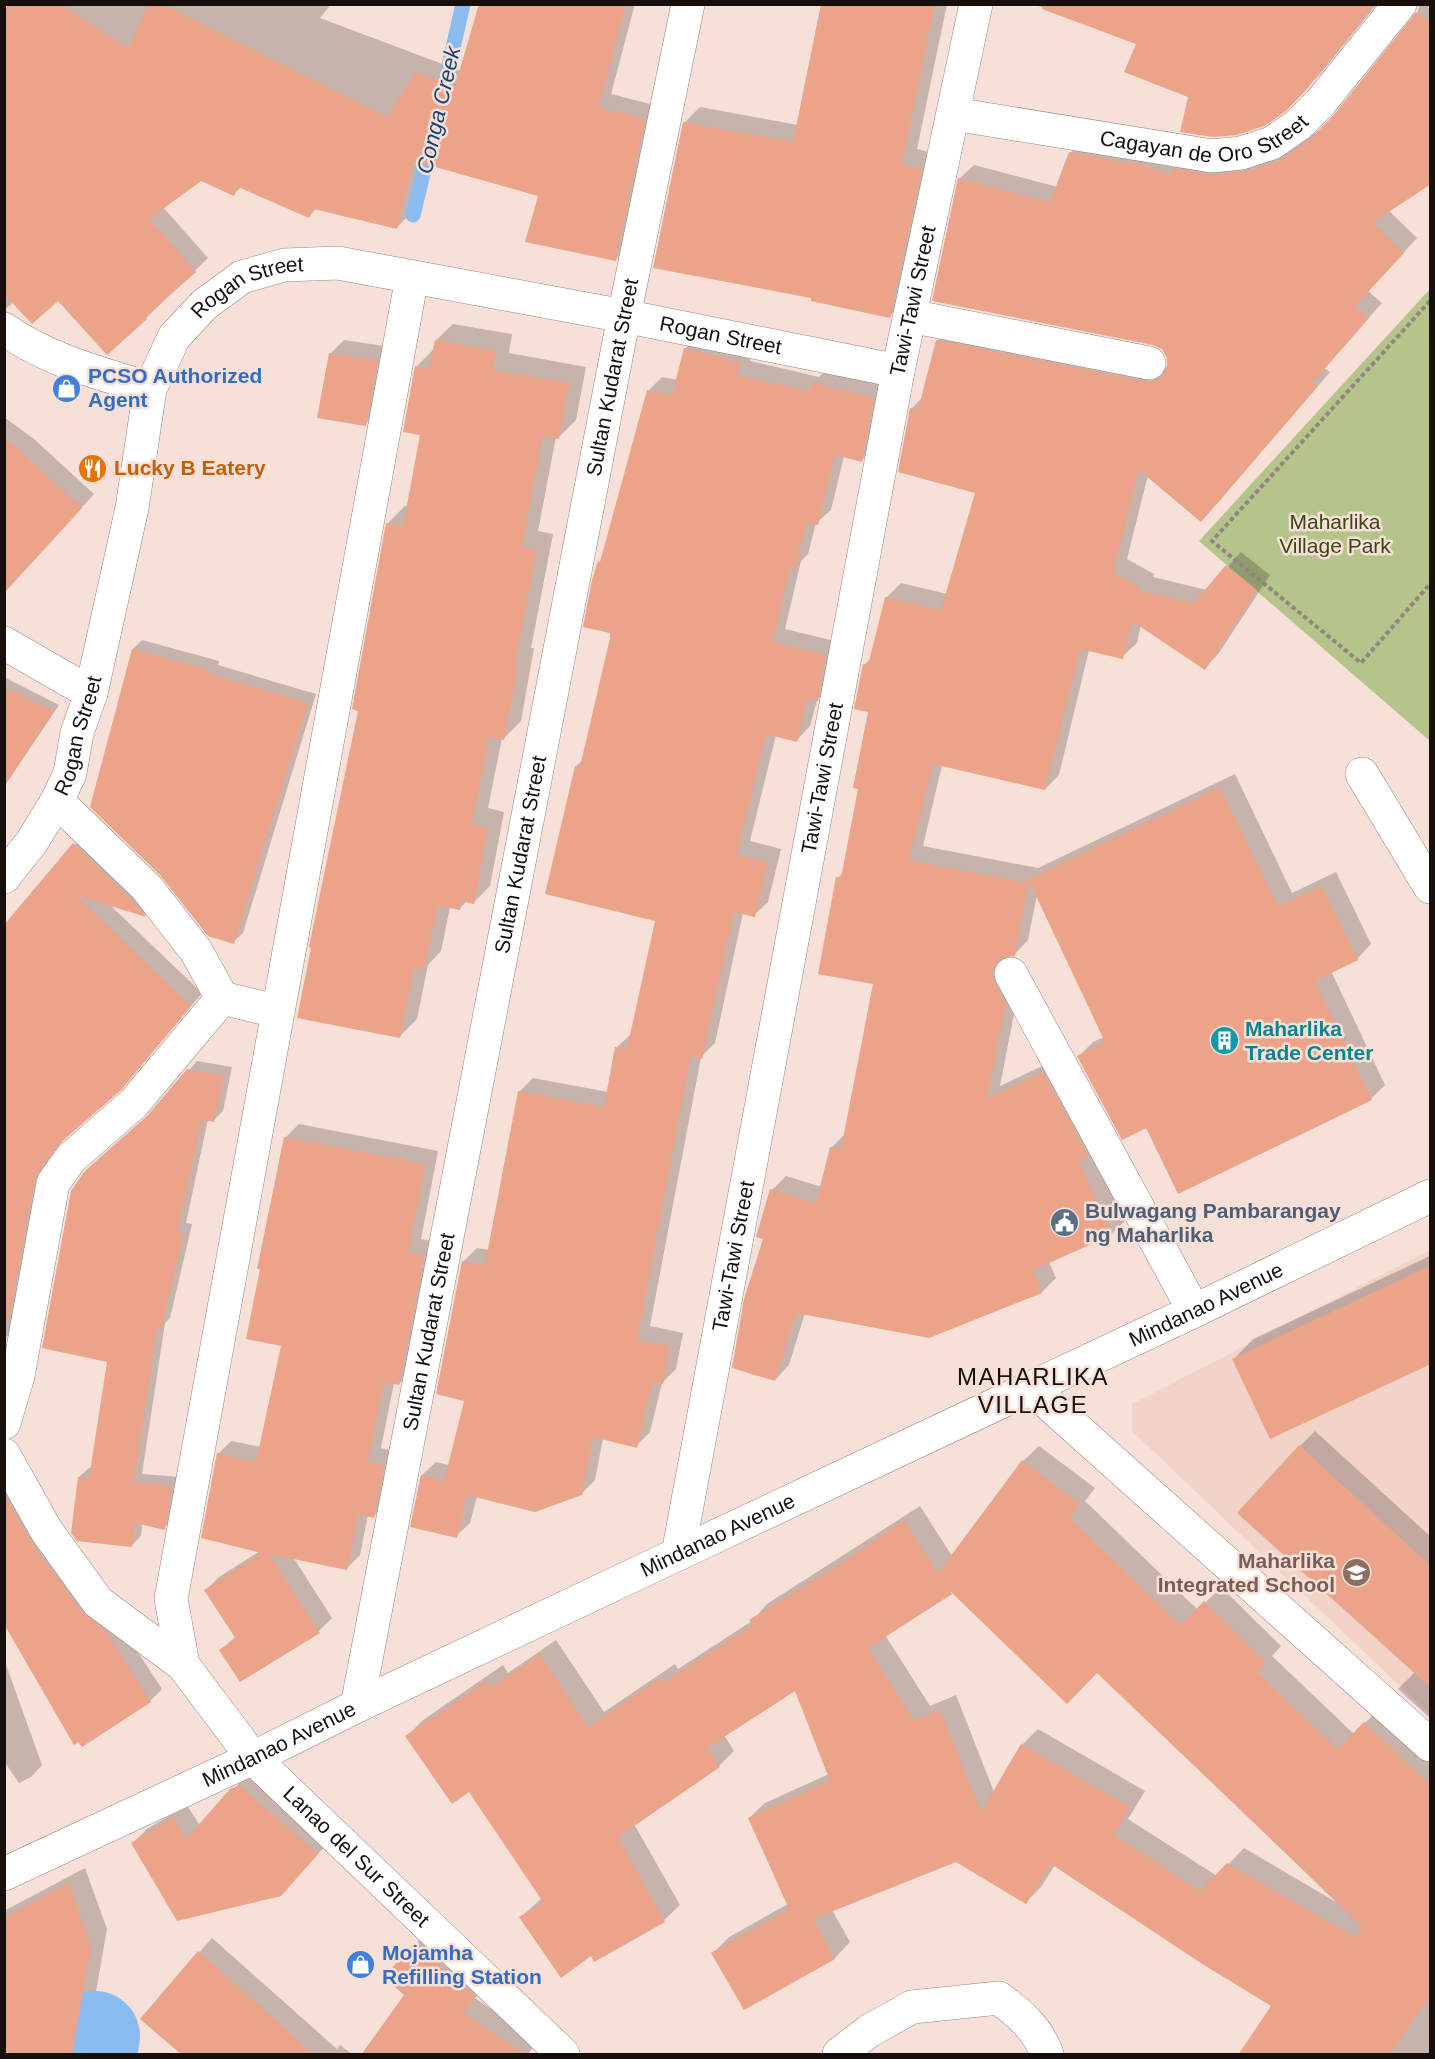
<svg xmlns="http://www.w3.org/2000/svg" width="1435" height="2059" viewBox="0 0 1435 2059" font-family="Arial,sans-serif">
  <style>
    .built { fill: #f2d3c8 }
    .green { fill: #b4c48a }
    .shadow { fill: #0003; fill-rule: evenodd }
    .lines { fill: none; stroke-linecap: round; stroke-linejoin: round }
    .stream { stroke: #8abcf1; stroke-width: 15 }
    .river { stroke: #8abcf1; stroke-width: 90 }
    .building { fill: #eba389; fill-rule: evenodd }
    .minor-casing { stroke: #99857d; stroke-width: 34 }
    .path { stroke: #94847e; stroke-width: 4; stroke-dasharray: 4.5 3; stroke-linecap: butt }
    .minor { stroke: #fff; stroke-width: 33 }
    .labels { text-anchor: middle; stroke-width: 5; stroke-linejoin: round; paint-order: stroke }
    .street-label { font-size: 21px; fill: #160f0c; stroke: #f7e0d8 }
    .shop-label { font-size: 21px; font-weight: bold; fill: #366cbe; stroke: #f7e0d8; text-anchor: start }
    .food-label { font-size: 21px; font-weight: bold; fill: #c56008; stroke: #f7e0d8; text-anchor: start }
    .park-label { font-size: 21px; fill: #3b4613; stroke: #f7e0d8 }
    .culture-label { font-size: 21px; font-weight: bold; fill: #0d838f; stroke: #f7e0d8; text-anchor: start }
    .service-label { font-size: 21px; font-weight: bold; fill: #4e5e75; stroke: #f7e0d8; text-anchor: start }
    .education-label { font-size: 21px; font-weight: bold; fill: #785e54; stroke: #f7e0d8; text-anchor: end }
    .water-label { font-size: 22px; font-style: italic; fill: #0f4474; stroke: #f7e0d8 }
    .quarter-label { font-size: 24px; letter-spacing: 1.5px; fill: #160f0c; stroke: #f7e0d8 }
  </style>
  <rect width="100%" height="100%" fill="#f7e0d8"/>
  <path class="built" d="M 1430,1250 L 1430,1715 L 1132,1431 L 1132,1404 Z"/>
  <path class="green" d="M 1430,289 L 1430,741 L 1199,541 Z"/>
  <g class="shadow">
    <path d="M 4,4 L 331,4 L 320,18 L 461,71 L 481,4 L 635,4 L 611,94 L 658,106 L 629,246 L 616,259 L 540,195 L 423,161 L 409,215 L 396,228 L 317,208 L 309,216 L 241,187 L 234,194 L 201,179 L 163,207 L 208,258 L 146,318 L 58,299 L 14,302 L 4,310 Z"/>
    <path d="M 823,4 L 947,4 L 917,149 L 936,154 L 905,300 L 890,316 L 684,123 L 700,107 L 798,125 Z"/>
    <path d="M 1033,4 L 1377,4 L 1320,74 L 1285,109 L 1189,96 L 1138,43 Z"/>
    <path d="M 1420,4 L 1430,4 L 1430,183 L 1388,210 L 1417,238 L 1368,291 L 1382,303 L 1324,368 L 1330,372 L 1215,506 L 1148,475 L 1127,559 L 1154,574 L 1153,577 L 1207,590 L 1241,552 L 1270,575 L 1219,653 L 1205,668 L 1141,625 L 1137,643 L 1122,657 L 1089,650 L 1059,775 L 1045,789 L 942,765 L 923,846 L 1038,868 L 1235,774 L 1292,893 L 1336,872 L 1371,944 L 1357,959 L 1331,971 L 1385,1085 L 1371,1099 L 1147,1126 L 1079,1056 L 1093,1042 L 1104,1037 L 1037,895 L 1028,940 L 1014,955 L 1007,956 L 1006,958 L 1008,968 L 1019,988 L 1000,1086 L 1057,1059 L 1126,1220 L 1111,1234 L 1049,1262 L 1056,1278 L 1042,1292 L 805,1313 L 789,1365 L 775,1380 L 765,1238 L 772,1190 L 786,1176 L 822,1187 L 831,1148 L 846,1133 L 875,983 L 838,878 L 843,873 L 860,788 L 870,711 L 864,665 L 872,657 L 887,597 L 901,583 L 947,594 L 977,492 L 900,471 L 912,408 L 923,397 L 937,341 L 951,327 L 1160,368 L 1169,367 L 1168,357 L 1163,348 L 959,179 L 974,165 L 1058,187 L 1071,153 L 1085,138 L 1294,147 L 1325,126 L 1416,17 Z"/>
    <path d="M 453,324 L 512,334 L 509,353 L 586,367 L 576,420 L 559,437 L 556,437 L 538,531 L 553,534 L 531,648 L 534,648 L 521,721 L 504,738 L 502,738 L 488,808 L 504,812 L 490,886 L 473,903 L 467,901 L 459,909 L 450,907 L 441,951 L 428,965 L 417,1019 L 400,1036 L 360,710 L 354,708 L 388,523 L 405,506 L 408,507 L 422,433 L 416,367 L 433,350 L 436,340 Z"/>
    <path d="M 699,335 L 753,349 L 750,361 L 819,377 L 827,369 L 887,385 L 875,447 L 861,461 L 844,456 L 831,510 L 816,523 L 808,554 L 801,561 L 785,629 L 839,642 L 831,686 L 817,700 L 810,726 L 797,740 L 776,735 L 750,841 L 781,849 L 768,902 L 754,915 L 743,913 L 715,1043 L 701,1057 L 650,1326 L 683,1333 L 676,1369 L 662,1383 L 650,1432 L 636,1446 L 603,1438 L 595,1480 L 581,1494 L 477,1496 L 470,1523 L 456,1536 L 422,1475 L 436,1462 L 449,1465 L 466,1400 L 463,1262 L 477,1248 L 489,1250 L 519,1092 L 533,1078 L 608,1092 L 617,1047 L 631,1034 L 657,920 L 576,766 L 583,760 L 611,638 L 599,562 L 602,560 L 649,390 L 662,377 L 678,380 L 685,349 Z"/>
    <path d="M 344,340 L 391,347 L 379,411 L 365,424 L 330,354 Z"/>
    <path d="M 4,417 L 34,439 L 94,494 L 26,569 L 4,574 Z"/>
    <path d="M 142,640 L 219,661 L 218,665 L 316,694 L 243,933 L 233,942 L 161,874 L 133,649 Z"/>
    <path d="M 6,678 L 59,705 L 4,787 L 4,680 Z"/>
    <path d="M 86,832 L 156,904 L 145,915 L 108,903 L 202,993 L 132,1076 L 67,1135 L 49,1159 L 46,1167 L 17,1327 L 5,1338 L 4,927 Z"/>
    <path d="M 197,1061 L 232,1067 L 223,1111 L 214,1120 L 208,1119 L 186,1223 L 192,1224 L 170,1318 L 165,1323 L 142,1474 L 181,1477 L 173,1519 L 164,1528 L 142,1523 L 141,1536 L 132,1545 L 79,1477 L 89,1468 L 92,1468 L 153,1112 Z"/>
    <path d="M 299,1124 L 438,1151 L 421,1239 L 437,1242 L 412,1371 L 399,1384 L 394,1383 L 381,1448 L 397,1452 L 387,1503 L 374,1516 L 368,1515 L 360,1555 L 347,1568 L 293,1557 L 332,1618 L 319,1631 L 241,1680 L 221,1650 L 236,1636 L 206,1590 L 219,1577 L 260,1551 L 218,1454 L 231,1441 L 261,1447 L 283,1345 L 286,1137 Z"/>
    <path d="M 1430,1256 L 1430,1362 L 1234,1359 L 1253,1339 Z"/>
    <path d="M 1315,1431 L 1430,1536 L 1430,1718 L 1398,1689 L 1415,1672 L 1300,1446 Z"/>
    <path d="M 1039,1446 L 1095,1488 L 1085,1501 L 1198,1610 L 1221,1587 L 1281,1646 L 1272,1656 L 1354,1734 L 1386,1702 L 1430,1741 L 1430,2054 L 1239,2054 L 1273,2006 L 1055,1865 L 1041,1887 L 1025,1903 L 956,1860 L 832,1910 L 850,1942 L 835,1958 L 744,2008 L 713,1953 L 729,1937 L 788,1904 L 749,1818 L 765,1803 L 829,1774 L 795,1689 L 724,1735 L 734,1751 L 719,1766 L 634,1824 L 680,1905 L 664,1920 L 636,1937 L 592,1954 L 521,1917 L 542,1898 L 469,1790 L 407,1736 L 423,1720 L 503,1665 L 508,1673 L 556,1640 L 604,1712 L 675,1664 L 678,1669 L 752,1621 L 767,1604 L 920,1506 L 952,1556 L 1023,1461 ZM 952,1591 L 1098,1671 L 1336,1902 L 1244,1848 L 1217,1876 L 1128,1819 L 1145,1791 L 1038,1729 L 1022,1745 L 994,1792 L 956,1695 L 930,1706 L 885,1635 Z"/>
    <path d="M 4,1462 L 116,1619 L 162,1689 L 150,1701 L 82,1745 L 7,1625 L 4,1627 Z"/>
    <path d="M 4,1659 L 42,1765 L 31,1777 L 19,1783 L 4,1761 Z"/>
    <path d="M 253,1772 L 331,1840 L 294,1880 L 133,1843 L 147,1829 L 187,1805 L 200,1826 L 246,1776 Z"/>
    <path d="M 85,1868 L 107,1929 L 85,2054 L 4,2054 L 4,1911 Z"/>
    <path d="M 429,1930 L 489,1983 L 475,1998 L 538,2041 L 528,2054 L 362,2054 L 406,1995 L 386,1977 Z"/>
    <path d="M 212,1938 L 337,2049 L 340,2045 L 352,2054 L 185,2054 L 142,2018 Z"/>
  </g>
  <g class="lines">
    <g class="stream">
      <path d="M 441,101 L 463,4"/>
      <path d="M 413,215 L 430,145"/>
    </g>
    <path class="river" d="M 92,2054 L 95,2036"/>
  </g>
  <g class="building">
    <path d="M 4,4 L 60,4 L 128,48 L 149,4 L 163,4 L 387,117 L 416,72 L 455,86 L 479,4 L 626,4 L 599,107 L 645,119 L 616,261 L 525,242 L 538,196 L 414,161 L 397,229 L 314,209 L 309,218 L 238,187 L 234,196 L 201,181 L 149,219 L 196,272 L 145,317 L 147,319 L 107,355 L 58,301 L 32,324 L 4,294 Z"/>
    <path d="M 821,4 L 935,4 L 902,164 L 922,169 L 890,318 L 811,301 L 811,298 L 653,268 L 683,122 L 793,142 Z"/>
    <path d="M 1043,4 L 1375,4 L 1306,90 L 1286,111 L 1264,126 L 1237,135 L 1213,137 L 1180,132 L 1188,97 L 1124,72 L 1136,44 L 1042,9 Z"/>
    <path d="M 1416,12 L 1431,22 L 1431,184 L 1372,223 L 1404,253 L 1355,306 L 1369,318 L 1312,383 L 1317,387 L 1201,522 L 1139,470 L 1113,573 L 1141,588 L 1140,591 L 1194,603 L 1226,565 L 1257,590 L 1205,670 L 1132,621 L 1123,659 L 1080,649 L 1045,790 L 933,764 L 909,860 L 1023,882 L 1220,787 L 1278,906 L 1322,886 L 1358,960 L 1315,981 L 1372,1100 L 1178,1194 L 1146,1128 L 1122,1140 L 1077,1056 L 1105,1042 L 1029,881 L 1015,956 L 1002,958 L 995,965 L 992,973 L 995,983 L 1006,1003 L 987,1099 L 1043,1072 L 1089,1157 L 1079,1161 L 1112,1235 L 1033,1270 L 1042,1293 L 929,1338 L 796,1313 L 775,1381 L 732,1368 L 744,1299 L 763,1239 L 756,1237 L 770,1189 L 816,1203 L 830,1147 L 841,1149 L 873,984 L 818,974 L 836,877 L 841,878 L 858,789 L 853,788 L 868,712 L 854,709 L 863,664 L 868,665 L 885,597 L 941,610 L 975,493 L 898,472 L 910,408 L 918,410 L 936,340 L 1145,381 L 1154,381 L 1163,376 L 1167,366 L 1167,358 L 1162,349 L 1153,345 L 932,301 L 958,178 L 1050,202 L 1069,152 L 1106,158 L 1123,164 L 1124,161 L 1137,163 L 1171,175 L 1172,168 L 1214,175 L 1247,171 L 1278,161 L 1309,140 L 1333,116 Z"/>
    <path d="M 435,340 L 496,351 L 493,370 L 570,383 L 559,439 L 543,436 L 522,547 L 537,550 L 515,664 L 518,665 L 504,740 L 489,737 L 472,824 L 488,828 L 474,904 L 461,901 L 460,910 L 438,906 L 424,970 L 414,968 L 400,1038 L 297,1018 L 311,948 L 309,947 L 358,711 L 352,709 L 386,523 L 403,526 L 420,435 L 403,432 L 415,366 L 429,368 Z"/>
    <path d="M 684,348 L 740,362 L 737,375 L 809,391 L 812,382 L 874,398 L 862,462 L 835,455 L 818,525 L 807,522 L 795,570 L 790,568 L 773,642 L 826,655 L 818,701 L 807,699 L 797,742 L 766,734 L 737,855 L 768,862 L 755,917 L 734,912 L 702,1059 L 691,1056 L 637,1340 L 670,1346 L 663,1384 L 652,1382 L 637,1448 L 593,1437 L 582,1495 L 535,1512 L 467,1495 L 457,1538 L 410,1527 L 421,1475 L 444,1481 L 464,1401 L 436,1394 L 462,1261 L 485,1265 L 518,1091 L 604,1107 L 615,1047 L 627,1049 L 655,921 L 545,894 L 575,766 L 580,767 L 610,638 L 610,633 L 583,627 L 592,580 L 598,561 L 600,562 L 647,390 L 672,395 Z"/>
    <path d="M 329,353 L 378,360 L 366,426 L 317,418 Z"/>
    <path d="M 4,436 L 82,508 L 4,593 Z"/>
    <path d="M 132,649 L 211,670 L 210,674 L 308,703 L 234,944 L 208,936 L 160,875 L 90,807 Z"/>
    <path d="M 4,687 L 54,711 L 4,786 Z"/>
    <path d="M 73,843 L 133,901 L 146,917 L 75,895 L 191,1006 L 121,1090 L 59,1144 L 38,1172 L 35,1180 L 9,1320 L 4,1319 L 4,925 Z"/>
    <path d="M 187,1069 L 224,1076 L 214,1122 L 202,1120 L 177,1232 L 184,1233 L 161,1329 L 157,1328 L 134,1482 L 172,1486 L 165,1530 L 135,1523 L 132,1547 L 77,1541 L 71,1533 L 78,1477 L 89,1478 L 107,1362 L 42,1348 L 71,1191 L 85,1171 L 148,1115 Z"/>
    <path d="M 284,1137 L 426,1164 L 408,1252 L 425,1255 L 399,1385 L 384,1382 L 368,1461 L 384,1465 L 374,1518 L 358,1514 L 347,1570 L 269,1554 L 320,1633 L 240,1682 L 219,1650 L 236,1639 L 204,1590 L 261,1553 L 201,1538 L 217,1453 L 256,1462 L 281,1346 L 246,1339 L 260,1269 L 257,1269 Z"/>
    <path d="M 1431,1265 L 1431,1364 L 1270,1439 L 1232,1359 Z"/>
    <path d="M 1299,1445 L 1431,1566 L 1431,1688 L 1237,1513 Z"/>
    <path d="M 1022,1460 L 1080,1504 L 1070,1518 L 1181,1625 L 1204,1601 L 1267,1663 L 1258,1673 L 1338,1749 L 1364,1722 L 1431,1786 L 1431,1994 L 1389,2055 L 1238,2055 L 1271,2006 L 1204,1965 L 1051,1864 L 1026,1904 L 956,1862 L 813,1919 L 835,1959 L 744,2010 L 711,1953 L 789,1909 L 748,1818 L 830,1781 L 795,1691 L 707,1748 L 720,1767 L 618,1837 L 665,1922 L 594,1962 L 591,1956 L 561,1978 L 519,1917 L 543,1902 L 469,1792 L 452,1804 L 405,1736 L 487,1680 L 491,1687 L 540,1654 L 588,1727 L 659,1678 L 662,1683 L 753,1625 L 749,1620 L 835,1567 L 904,1520 L 938,1573 ZM 948,1589 L 1067,1704 L 1097,1673 L 1363,1927 L 1355,1937 L 1227,1863 L 1200,1891 L 1114,1835 L 1130,1807 L 1021,1744 L 981,1812 L 940,1710 L 914,1720 L 868,1648 L 952,1594 Z"/>
    <path d="M 4,1494 L 31,1541 L 83,1613 L 105,1630 L 151,1702 L 82,1747 L 78,1742 L 74,1745 L 4,1624 Z"/>
    <path d="M 239,1785 L 318,1854 L 281,1896 L 177,1921 L 131,1843 L 173,1817 L 186,1839 L 230,1789 Z"/>
    <path d="M 69,1882 L 91,1946 L 72,2055 L 4,2055 L 4,1918 Z"/>
    <path d="M 414,1943 L 476,1997 L 463,2012 L 525,2055 L 361,2055 L 404,1995 L 384,1977 Z"/>
    <path d="M 198,1951 L 273,2018 L 314,2055 L 182,2055 L 140,2019 Z"/>
  </g>
  <g class="lines">
    <defs>
      <g id="minor">
        <path id="s1" d="M 954,114 L 1212,156 L 1241,153 L 1272,143 L 1298,125 L 1320,103 L 1400,4"/>
        <path id="s2" d="M 412,277 L 171,1599 L 183,1665 L 253,1758 L 563,2054"/>
        <path d="M 910,316 L 1149,363"/>
        <path d="M 4,329 C 50,361 97,372 150,389"/>
        <path d="M 4,643 L 91,693"/>
        <path d="M 1362,774 L 1430,887"/>
        <path d="M 57,801 L 147,888 L 196,951 L 222,998 L 276,1011"/>
        <path id="s3" d="M 4,877 L 31,843 L 57,801 L 70,773 L 77,733 L 91,693 L 132,508 L 150,389 L 174,337 L 205,304 L 242,277 L 284,265 L 338,263 L 624,316 L 898,371"/>
        <path d="M 1011,974 L 1194,1311"/>
        <path d="M 1031,1388 L 1430,1745"/>
        <path d="M 4,1423 L 18,1376 L 53,1183 L 71,1158 L 134,1103 L 222,998"/>
        <path d="M 4,1455 L 46,1530 L 98,1602 L 183,1665"/>
        <path id="s4" d="M 678,1554 L 898,371 L 976,4"/>
        <path id="s5" d="M 357,1706 L 624,316 L 688,4"/>
        <path id="s6" d="M 4,1874 L 253,1758 L 357,1706 L 678,1554 L 1194,1311 L 1430,1196"/>
        <path d="M 839,2054 L 869,2031 L 912,2007 L 999,1998 C 1021,2015 1037,2028 1047,2054"/>
      </g>
    </defs>
    <use href="#minor" class="minor-casing"/>
    <path class="path" d="M 1430,301 L 1212,541 L 1361,663 L 1430,584"/>
    <use href="#minor" class="minor"/>
  </g>
  <defs>
    <symbol id="shop-disc" viewBox="-11 -11 22 22"><circle r="9.5" fill="#3f7fe0" stroke="#f7e0d8"/><path d="M-5-2.5h2.3a2.7 3.5 0 0 1 5.4 0H5L5.5 6h-11ZM-1.5-2.5h3a1.5 2.3 0 0 0-3 0Z" fill="#fff"/></symbol>
    <symbol id="restaurant-disc" viewBox="-11 -11 22 22"><circle r="9.5" fill="#e8710a" stroke="#f7e0d8"/><path d="M-5-6h1v4h1v-4h1v4h1v-4h1v5L-1.5 .5V6h-2V.5L-5-1ZM5-6V6H3V1.5H1.5Q1.5-4 5-6Z" fill="#fff"/></symbol>
    <symbol id="building-disc" viewBox="-11 -11 22 22"><circle r="9.5" fill="#0f9aa8" stroke="#f7e0d8"/><path d="M-4-6H4V6H1V3H-1V6H-4ZM-2.5-4.3h1.7v1.8h-1.7ZM.8-4.3h1.7v1.8H.8ZM-2.5-1h1.7V.8h-1.7ZM.8-1h1.7V.8H.8Z" fill="#fff"/></symbol>
    <symbol id="civic-disc" viewBox="-11 -11 22 22"><circle r="9.5" fill="#5c6f8a" stroke="#f7e0d8"/><path d="M-.6-6.5H3V-4.5H.6V-3L4-1V1h2V6H-6V1h2V-1L-.6-3ZM-1.2 2.5V6h2.4V2.5Z" fill="#fff"/></symbol>
    <symbol id="school-disc" viewBox="-11 -11 22 22"><circle r="9.5" fill="#8d6e63" stroke="#f7e0d8"/><path d="M0-5L7-2L0 1L-7-2ZM-4 1L0 2.5L4 1V4Q0 6-4 4Z" fill="#fff"/></symbol>
  </defs>
  <g fill-rule="evenodd">
    <use href="#shop-disc" x="50" y="372" width="33" height="33"/>
    <use href="#restaurant-disc" x="76" y="452" width="33" height="33"/>
    <use href="#building-disc" x="1208" y="1024" width="33" height="33"/>
    <use href="#civic-disc" x="1048" y="1206" width="33" height="33"/>
    <use href="#school-disc" x="1340" y="1556" width="33" height="33"/>
    <use href="#shop-disc" x="344" y="1948" width="33" height="33"/>
  </g>
  <g class="labels">
    <g class="street-label">
      <text dy="7" stroke="none"><textPath href="#s1" startOffset="256">Cagayan de Oro Street</textPath></text>
      <text dy="7" stroke="none"><textPath href="#s3" startOffset="666">Rogan Street</textPath></text>
      <text dy="7" stroke="none"><textPath href="#s4" startOffset="1275">Tawi-Tawi Street</textPath></text>
      <text dy="7" stroke="none"><textPath href="#s3" startOffset="1152">Rogan Street</textPath></text>
      <text dy="7" stroke="none"><textPath href="#s5" startOffset="1353">Sultan Kudarat Street</textPath></text>
      <text dy="7" stroke="none"><textPath href="#s3" startOffset="162">Rogan Street</textPath></text>
      <text dy="7" stroke="none"><textPath href="#s4" startOffset="789">Tawi-Tawi Street</textPath></text>
      <text dy="7" stroke="none"><textPath href="#s5" startOffset="867">Sultan Kudarat Street</textPath></text>
      <text dy="7" stroke="none"><textPath href="#s4" startOffset="303">Tawi-Tawi Street</textPath></text>
      <text dy="7" stroke="none"><textPath href="#s6" startOffset="1330">Mindanao Avenue</textPath></text>
      <text dy="7" stroke="none"><textPath href="#s5" startOffset="381">Sultan Kudarat Street</textPath></text>
      <text dy="7" stroke="none"><textPath href="#s6" startOffset="790">Mindanao Avenue</textPath></text>
      <text dy="7" stroke="none"><textPath href="#s6" startOffset="304">Mindanao Avenue</textPath></text>
      <text dy="7" stroke="none"><textPath href="#s2" startOffset="1670">Lanao del Sur Street</textPath></text>
    </g>
    <g class="shop-label">
      <text x="88" y="383">PCSO Authorized<tspan x="88" dy="24">Agent</tspan></text>
      <text x="382" y="1960">Mojamha<tspan x="382" dy="24">Refilling Station</tspan></text>
    </g>
    <g class="food-label">
      <text x="114" y="475">Lucky B Eatery</text>
    </g>
    <g class="park-label">
      <text x="1335" y="529">Maharlika<tspan x="1335" dy="24">Village Park</tspan></text>
    </g>
    <g class="culture-label">
      <text x="1245" y="1036">Maharlika<tspan x="1245" dy="24">Trade Center</tspan></text>
    </g>
    <g class="service-label">
      <text x="1085" y="1218">Bulwagang Pambarangay<tspan x="1085" dy="24">ng Maharlika</tspan></text>
    </g>
    <g class="education-label">
      <text x="1335" y="1568">Maharlika<tspan x="1335" dy="24">Integrated School</tspan></text>
    </g>
    <g class="water-label">
      <text transform="translate(438 110) rotate(-77)" y="8">Conga Creek</text>
    </g>
    <g class="quarter-label">
      <text x="1033" y="1385">MAHARLIKA<tspan x="1033" dy="28">VILLAGE</tspan></text>
    </g>
  </g>
  <rect width="1435" height="2059" fill="none" stroke="#160f0c" stroke-width="12"/>
</svg>
